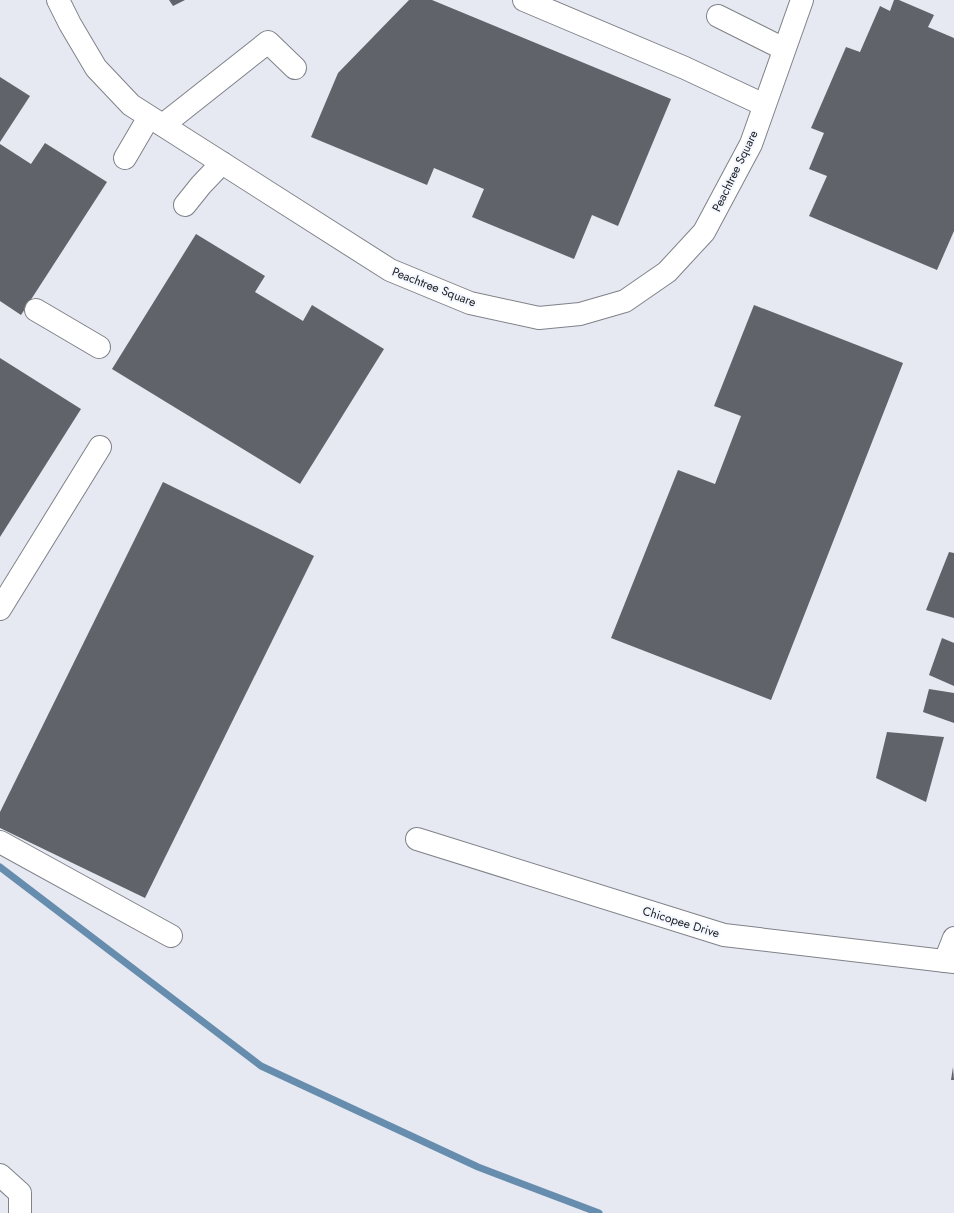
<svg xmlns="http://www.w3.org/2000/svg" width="954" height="1213" viewBox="0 0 954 1213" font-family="Jost,sans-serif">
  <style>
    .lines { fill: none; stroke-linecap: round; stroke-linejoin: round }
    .stream { stroke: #668dae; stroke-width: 7 }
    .building { fill: #60636a }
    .minor-casing { stroke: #7f8289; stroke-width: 24 }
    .minor { stroke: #fff; stroke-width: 22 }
    .labels { text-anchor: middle; stroke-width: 4; stroke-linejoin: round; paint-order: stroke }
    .street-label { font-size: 12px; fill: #222326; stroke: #f3f7ff }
  </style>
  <rect width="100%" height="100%" fill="#e6e9f1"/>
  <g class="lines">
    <path class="stream" d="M 0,867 L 261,1066 L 478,1167 L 599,1213"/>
  </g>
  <g class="building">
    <path d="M 169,0 L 185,0 L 173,6 Z"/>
    <path d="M 409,0 L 432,0 L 671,99 L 618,226 L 592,215 L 574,259 L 472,217 L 484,189 L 434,168 L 427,185 L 311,137 L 338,73 Z"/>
    <path d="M 894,0 L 899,0 L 934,15 L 928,27 L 954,38 L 954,231 L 937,270 L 809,216 L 827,176 L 809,169 L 824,133 L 811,128 L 846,47 L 860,52 L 880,6 L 890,11 Z"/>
    <path d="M 0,77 L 30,96 L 0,142 Z"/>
    <path d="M 45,143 L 107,182 L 21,315 L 0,301 L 0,144 L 31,164 Z"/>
    <path d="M 196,234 L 265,276 L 255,292 L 303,321 L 312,305 L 384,349 L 300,484 L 112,369 Z"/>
    <path d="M 754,305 L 903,363 L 771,700 L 611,638 L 678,470 L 715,484 L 741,416 L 714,406 Z"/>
    <path d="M 0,358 L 81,409 L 0,537 Z"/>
    <path d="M 163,482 L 314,556 L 145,898 L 0,828 L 0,812 Z"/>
    <path d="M 949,552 L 954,553 L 954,618 L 926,610 Z"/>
    <path d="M 942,638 L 954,643 L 954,686 L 929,675 Z"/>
    <path d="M 929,689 L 954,693 L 954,723 L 923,712 Z"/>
    <path d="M 887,732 L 944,737 L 926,802 L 876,778 Z"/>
    <path d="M 953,1067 L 954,1080 L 951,1080 Z"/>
  </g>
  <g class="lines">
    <defs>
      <g id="minor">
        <path d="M 58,0 L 70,24 L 96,68 L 131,105 L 390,270 L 470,303 L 539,318 L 580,314 L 625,301 L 667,272 L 704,232 L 751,144 L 802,0"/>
        <path d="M 524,0 L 685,68 L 764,105"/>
        <path d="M 718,16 L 784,49"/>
        <path d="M 163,125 L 268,42 L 295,68"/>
        <path d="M 125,158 L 149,117"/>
        <path d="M 185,205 L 201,185 L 222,163"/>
        <path d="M 36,310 L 99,347"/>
        <path d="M 0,609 L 100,447"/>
        <path d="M 417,839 L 724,935 L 954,962"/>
        <path d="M 0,842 L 171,936"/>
        <path d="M 945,961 L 954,938"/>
        <path d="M 0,1175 L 20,1193 L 20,1213"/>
      </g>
    </defs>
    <use href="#minor" class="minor-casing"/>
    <use href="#minor" class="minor"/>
  </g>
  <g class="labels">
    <g class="street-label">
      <text transform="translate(735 171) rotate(-64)" y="4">Peachtree Square</text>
      <text transform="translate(434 287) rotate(21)" y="4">Peachtree Square</text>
      <text transform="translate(681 922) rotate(17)" y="4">Chicopee Drive</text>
    </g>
  </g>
</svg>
